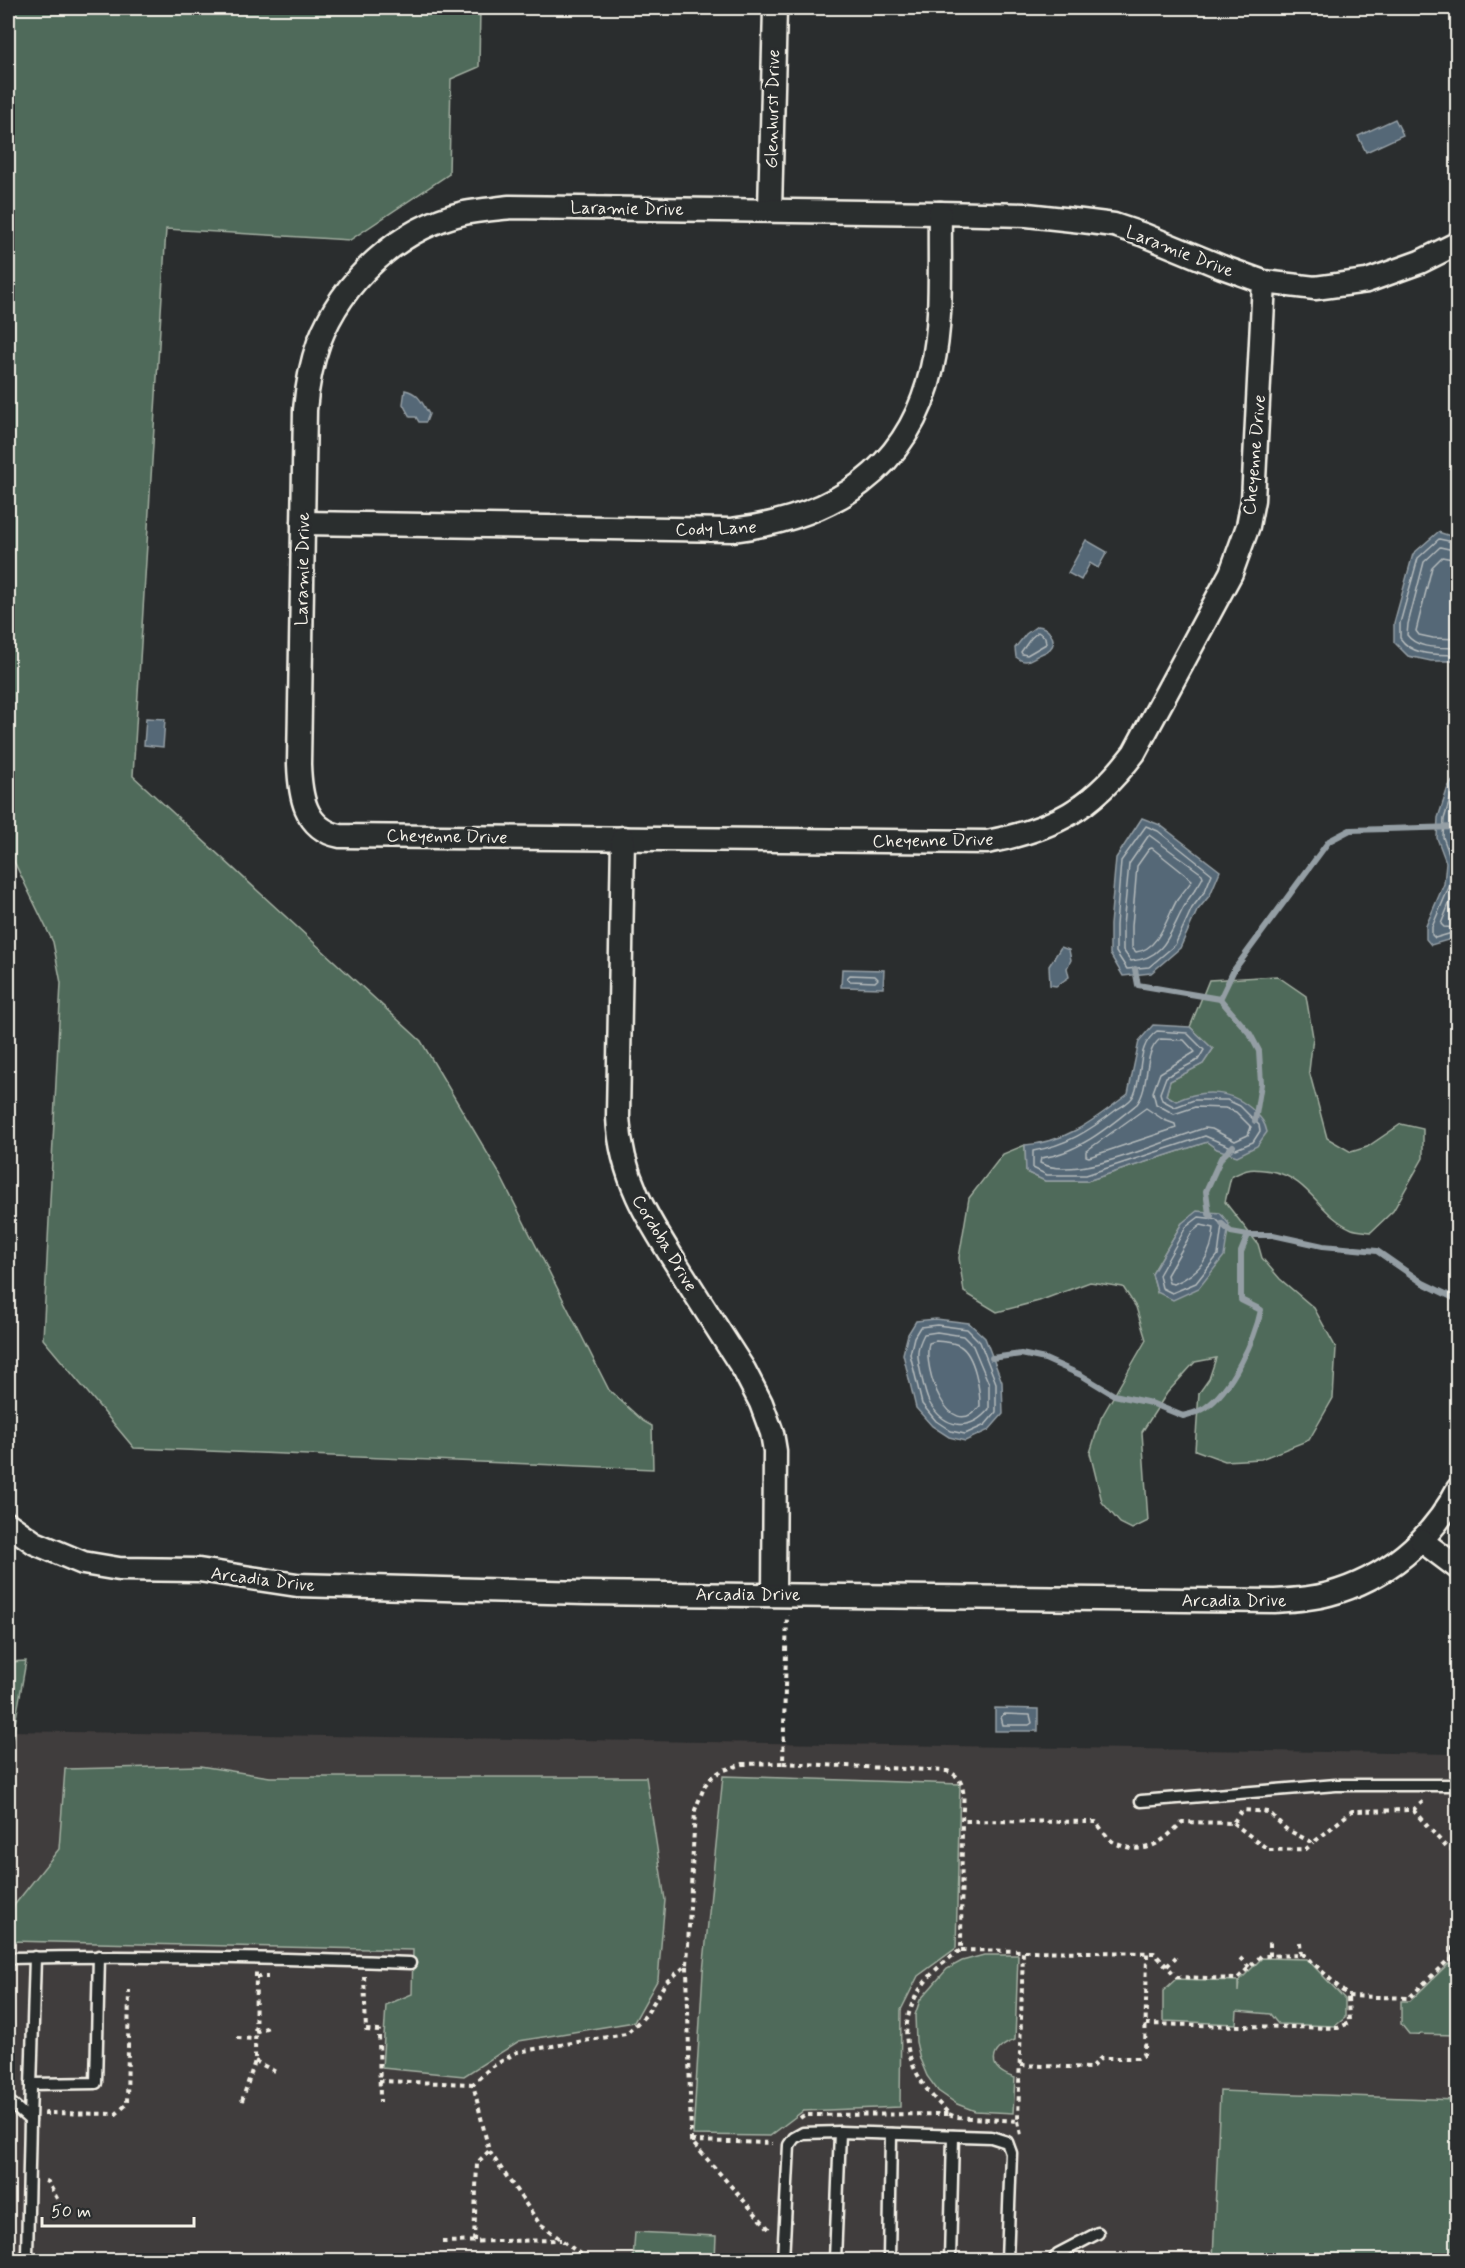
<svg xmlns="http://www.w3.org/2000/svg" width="1465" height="2268" viewBox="0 0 1465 2268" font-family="Mynerve,sans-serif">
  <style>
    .built { fill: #403c3c }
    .green { fill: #506b5a; stroke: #a2aea1; stroke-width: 1.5; fill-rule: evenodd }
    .water { fill: #546777; stroke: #949ea4; stroke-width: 1.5 }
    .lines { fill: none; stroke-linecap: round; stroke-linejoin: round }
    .shore { stroke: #b4babb; stroke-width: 1.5 }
    .stream { stroke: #949ea4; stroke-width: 6 }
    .lane-casing { stroke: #f4f1e8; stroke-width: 15 }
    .street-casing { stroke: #f4f1e8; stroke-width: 27 }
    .path { stroke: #f4f1e8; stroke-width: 4; stroke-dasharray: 4.5 4.5; stroke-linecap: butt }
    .lane { stroke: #2a2d2e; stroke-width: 10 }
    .street { stroke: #2a2d2e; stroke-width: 22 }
    .labels { text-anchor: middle; stroke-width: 6; stroke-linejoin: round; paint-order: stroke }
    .street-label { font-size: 18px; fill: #f4f1e8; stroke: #2a2d2e }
  </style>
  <rect width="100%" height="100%" fill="#2a2d2e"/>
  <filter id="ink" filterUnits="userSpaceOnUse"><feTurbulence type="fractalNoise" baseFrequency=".0167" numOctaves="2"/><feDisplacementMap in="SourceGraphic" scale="12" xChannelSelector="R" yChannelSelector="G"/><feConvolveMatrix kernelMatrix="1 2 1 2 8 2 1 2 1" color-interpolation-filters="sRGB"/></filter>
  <g filter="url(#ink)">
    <path class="built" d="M 8,1731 L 1457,1754 L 1457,2260 L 8,2260 Z"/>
    <g class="green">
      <path d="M 8,8 L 480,8 L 479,67 L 451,79 L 449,174 L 350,240 L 166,229 L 133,776 L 421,1041 L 498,1171 L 609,1390 L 643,1421 L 652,1426 L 653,1469 L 134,1448 L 43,1339 L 61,983 L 53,942 L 8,849 Z"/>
      <path d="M 1277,976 L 1306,996 L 1313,1037 L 1309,1071 L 1327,1138 L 1351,1152 L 1367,1147 L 1401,1124 L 1423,1129 L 1423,1158 L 1393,1211 L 1371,1232 C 1365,1231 1358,1231 1352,1229 C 1319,1215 1310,1178 1271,1171 C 1252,1168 1248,1168 1231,1177 L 1225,1202 L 1258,1244 L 1262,1258 L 1280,1279 L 1314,1308 L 1336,1348 L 1333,1398 L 1309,1440 L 1261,1459 L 1225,1461 L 1195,1450 L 1199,1393 L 1209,1379 L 1216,1358 L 1195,1362 L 1167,1393 L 1142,1432 L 1148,1521 L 1132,1529 L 1120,1523 L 1102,1502 L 1090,1453 L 1101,1418 L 1146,1340 L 1136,1307 L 1123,1287 L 1090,1282 L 1039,1301 L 997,1312 L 964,1292 L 959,1258 L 969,1198 L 1003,1154 L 1025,1145 L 1026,1172 L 1045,1181 L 1087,1181 L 1207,1142 L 1217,1149 L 1176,1101 L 1166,1095 L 1170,1081 L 1203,1064 L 1213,1049 L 1190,1027 L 1209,980 ZM 1182,1223 L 1157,1292 L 1152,1274 Z"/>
      <path d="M 26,1661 L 8,1764 L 8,1767 L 8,1662 Z"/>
      <path d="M 200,1766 L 270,1777 L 646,1777 L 665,1900 L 658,1979 L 634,2022 L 519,2041 L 464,2076 L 382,2068 L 386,2005 L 412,1994 L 413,1950 L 9,1941 L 8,1913 L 59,1849 L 65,1769 Z"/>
      <path d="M 723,1776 L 960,1784 L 956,1948 L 918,1976 L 901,2010 L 900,2107 L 803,2111 L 770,2136 L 693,2135 L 703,1972 Z"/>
      <path d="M 984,1955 L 1018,1955 L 1015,2040 C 989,2049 986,2069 1015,2078 L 1013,2113 L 975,2111 L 957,2104 L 938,2091 L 927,2076 L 920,2059 L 916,2042 L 915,2015 L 920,2000 L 947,1969 L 962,1961 Z"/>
      <path d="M 1262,1958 L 1307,1959 L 1345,1999 L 1345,2018 L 1335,2026 L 1278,2024 L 1270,2014 L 1237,2011 L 1236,2024 L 1163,2021 L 1163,1991 L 1176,1979 L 1238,1981 L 1238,1992 L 1239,1981 Z"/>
      <path d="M 1449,1963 L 1457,1963 L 1457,2035 L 1409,2034 L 1401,2024 L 1401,2001 L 1410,2001 Z"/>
      <path d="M 1220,2091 L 1457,2100 L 1457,2260 L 1213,2260 Z"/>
      <path d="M 635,2232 L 716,2236 L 715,2260 L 633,2260 Z"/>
    </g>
    <g class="water">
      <path d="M 1395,119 L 1403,135 L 1366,152 L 1358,136 Z"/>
      <path d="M 405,390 C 419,393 422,403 429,414 L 426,422 L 419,422 L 416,417 L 410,417 L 403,404 Z"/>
      <path d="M 1438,532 L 1457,538 L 1457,661 L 1431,661 L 1408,656 L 1394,642 L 1394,623 L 1413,554 Z"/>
      <path d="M 1086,540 L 1107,552 L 1098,568 L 1090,563 L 1081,580 L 1068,573 Z"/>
      <path d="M 1037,626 C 1047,626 1059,640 1050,649 C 1046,653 1041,653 1037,656 C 1028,661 1025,664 1016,657 L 1015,648 L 1026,634 Z"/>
      <path d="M 146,718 L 165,719 L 163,747 L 144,745 Z"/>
      <path d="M 1457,775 L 1457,945 L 1451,939 L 1431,945 L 1426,939 L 1426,926 L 1444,884 L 1446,862 L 1437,838 L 1438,818 L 1448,787 Z"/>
      <path d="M 1142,818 L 1160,825 L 1220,871 L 1210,895 L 1197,911 L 1180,948 L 1151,973 L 1123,976 L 1110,954 L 1110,925 L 1116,858 Z"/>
      <path d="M 1061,947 L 1069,950 L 1071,960 L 1067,968 L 1069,977 L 1056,986 L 1050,985 L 1049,966 Z"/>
      <path d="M 842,969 L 884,970 L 883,988 L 841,987 Z"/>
      <path d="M 1153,1025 L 1190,1027 L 1213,1049 L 1203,1064 L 1170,1081 L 1166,1095 L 1176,1101 C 1204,1088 1233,1090 1255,1112 C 1262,1119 1265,1123 1267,1132 L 1257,1146 L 1237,1156 L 1217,1149 L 1207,1142 L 1087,1181 L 1045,1181 L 1026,1172 L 1025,1145 C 1068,1142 1095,1119 1128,1094 L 1139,1041 Z"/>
      <path d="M 1197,1211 L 1220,1213 L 1229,1224 L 1224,1256 L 1199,1288 L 1173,1300 L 1157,1292 L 1152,1274 L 1182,1223 Z"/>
      <path d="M 936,1319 L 969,1323 L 985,1338 L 1002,1382 L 1003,1414 L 989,1430 L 965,1441 L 949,1437 L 932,1426 L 916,1408 L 903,1354 L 908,1334 L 916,1321 Z"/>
      <path d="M 995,1708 L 1038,1709 L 1038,1731 L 995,1731 Z"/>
    </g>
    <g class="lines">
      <g class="shore">
        <path d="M 1458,543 L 1439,539 L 1418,558 L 1400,623 L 1400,638 C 1413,657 1437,654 1458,655"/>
        <path d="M 1458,551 L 1440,547 L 1424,562 L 1408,624 L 1407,635 C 1418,650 1441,647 1458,648"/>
        <path d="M 1458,560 L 1442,557 L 1432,567 L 1416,631 L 1419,635 L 1433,638 L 1458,639"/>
        <path d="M 1038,632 L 1045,637 L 1046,644 L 1027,655 L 1022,654 L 1021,652 L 1031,638 Z"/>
        <path d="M 1458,784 L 1453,790 L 1444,819 L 1443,837 L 1452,862 L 1450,885 L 1432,927 L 1432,935 L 1435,938 L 1452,933 L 1458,937"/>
        <path d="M 1146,826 L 1158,831 L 1212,874 L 1205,891 L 1192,908 L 1175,945 L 1149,967 L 1127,969 L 1116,952 L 1116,925 L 1121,861 Z"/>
        <path d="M 1149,835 L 1202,874 L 1203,877 C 1198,888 1190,895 1185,905 C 1170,931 1166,959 1131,961 L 1123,950 L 1123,926 L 1129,864 Z"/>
        <path d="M 1152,848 L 1192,880 C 1188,887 1182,893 1177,900 C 1167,917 1159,950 1136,952 L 1132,948 L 1132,926 L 1137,866 L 1149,849 Z"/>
        <path d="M 1458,882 L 1441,924 L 1444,927 L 1458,928"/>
        <path d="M 850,975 L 875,976 L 878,979 L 875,982 L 850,981 L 847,978 Z"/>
        <path d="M 1157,1031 L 1187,1033 L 1204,1050 L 1198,1060 L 1166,1077 L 1160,1093 L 1162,1100 L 1175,1107 L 1194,1100 L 1227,1100 L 1240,1106 L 1259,1125 L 1260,1131 L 1253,1142 L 1236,1149 L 1205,1136 L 1086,1175 L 1047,1175 L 1033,1168 L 1033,1151 C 1067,1145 1089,1131 1116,1110 C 1122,1106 1131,1102 1134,1095 C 1144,1073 1135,1047 1157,1031 Z"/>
        <path d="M 1160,1039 L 1184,1040 L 1195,1052 L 1160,1073 L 1153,1092 L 1156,1104 L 1174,1114 L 1195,1107 L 1225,1108 L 1236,1112 L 1251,1127 L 1248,1135 L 1235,1141 L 1212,1129 L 1205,1128 C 1166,1139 1077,1183 1040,1163 L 1041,1158 C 1077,1154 1110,1126 1137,1104 C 1151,1085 1142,1053 1160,1039 Z"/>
        <path d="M 1146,1108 L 1164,1120 L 1175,1124 L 1176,1128 L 1089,1157 L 1086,1156 L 1086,1151 Z"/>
        <path d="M 1199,1217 L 1216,1219 L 1222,1225 L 1218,1255 L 1196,1283 L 1172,1293 L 1162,1288 L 1159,1275 L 1186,1227 Z"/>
        <path d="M 1201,1225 L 1214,1228 C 1212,1256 1200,1273 1174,1284 L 1169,1283 L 1167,1275 L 1192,1232 Z"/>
        <path d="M 937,1325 L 967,1329 L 980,1342 L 996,1383 L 996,1412 L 985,1425 L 965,1434 L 951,1431 L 936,1421 L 922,1404 L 910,1354 L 914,1337 L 920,1327 Z"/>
        <path d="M 937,1332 L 963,1336 L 973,1346 L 989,1384 L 989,1409 C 969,1433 944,1428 929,1402 C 925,1394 917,1360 918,1352 C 918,1346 921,1340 924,1334 Z"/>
        <path d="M 936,1341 C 943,1342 954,1342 960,1346 C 975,1355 980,1390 980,1406 C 949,1445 922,1368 929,1343 Z"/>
        <path d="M 1004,1714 L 1030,1715 L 1032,1723 L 1029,1725 L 1003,1725 L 1001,1717 Z"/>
      </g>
      <g class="stream">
        <path d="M 1135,969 L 1138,985 L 1220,999 L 1250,1034 L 1259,1051 L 1261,1084 L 1255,1121"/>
        <path d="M 1220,999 L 1234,970 L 1329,841 L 1350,830 L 1458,827"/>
        <path d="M 1211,1216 L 1209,1214 L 1206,1191 L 1221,1158 L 1233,1146"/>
        <path d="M 1222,1224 L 1231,1232 L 1248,1235 L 1273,1235 L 1323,1246 L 1377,1251 L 1423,1283 L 1458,1300"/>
        <path d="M 992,1358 L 1021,1354 L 1045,1359 L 1081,1375 L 1114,1395 L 1151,1403 L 1183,1416 C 1190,1414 1199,1412 1205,1408 C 1231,1391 1255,1339 1261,1310 L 1241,1300 L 1241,1252 L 1248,1235"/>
      </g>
      <defs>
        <g id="lane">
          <path d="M 1141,1801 L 1336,1785 L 1458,1785"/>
          <path d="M 8,1958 C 142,1955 276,1958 410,1963"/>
          <path d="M 31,2084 L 96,2083 L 99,1956"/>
          <path d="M 8,2103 L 12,2104 L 30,2120 L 27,2255 L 24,2260"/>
          <path d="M 30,2120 L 35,1957"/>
          <path d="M 783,2260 L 789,2145 L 794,2138 L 803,2133 L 840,2132 L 991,2137 L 1007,2142 L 1011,2153 L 1007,2260"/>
          <path d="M 835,2260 L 840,2132"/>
          <path d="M 889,2260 L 891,2134"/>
          <path d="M 950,2260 L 953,2136"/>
          <path d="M 1054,2260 L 1058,2254 L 1098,2233"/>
        </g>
        <g id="street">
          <path d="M 770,210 L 775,8"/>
          <path d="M 1264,282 L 1253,500 L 1248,526 L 1231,573 L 1134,753 C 1091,809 1055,829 987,842 L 340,836 C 304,829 300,794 299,764 L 305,410 C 307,387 311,364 319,342 C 342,281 399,228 464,213 C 479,210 495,209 510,207 L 940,213 L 1027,215 L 1082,221 L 1114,225 L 1144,235 L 1222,267 L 1264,282 L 1315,288 L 1367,281 L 1420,262 L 1458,243"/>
          <path d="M 303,523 L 732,530 C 832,518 909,471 932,368 C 943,321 939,262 940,213"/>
          <path d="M 623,838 L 618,1117 C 621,1181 651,1224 684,1276 C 704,1308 724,1339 744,1370 L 761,1403 L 772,1433 L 775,1451 L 774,1594"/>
          <path d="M 8,1524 L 35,1543 L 83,1563 L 119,1569 L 199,1570 L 297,1585 L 586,1593 L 1274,1601 C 1292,1600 1311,1599 1329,1594 C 1385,1579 1432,1540 1458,1489"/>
          <path d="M 1422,1541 L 1458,1568"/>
        </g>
      </defs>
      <use href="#lane" class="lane-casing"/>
      <use href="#street" class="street-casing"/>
      <g class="path">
        <path d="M 783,1763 L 947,1771 C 969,1778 963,1802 962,1821 L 1096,1822 C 1101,1828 1108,1840 1115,1843 C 1145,1857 1162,1843 1182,1822 L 1233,1823 L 1242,1810 L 1269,1812 L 1286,1829 L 1313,1843 L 1352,1811 L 1413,1810 L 1425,1800"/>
        <path d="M 1413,1810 L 1448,1849 L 1458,1849"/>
        <path d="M 1233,1823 L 1269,1850 L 1306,1849 L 1313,1843"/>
        <path d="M 1300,1942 L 1301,1956"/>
        <path d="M 961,1950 L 1154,1953 L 1177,1977 L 1237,1979 L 1261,1956 L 1305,1955 L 1348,1996 L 1409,1998 L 1448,1960 L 1458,1960"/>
        <path d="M 1270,1956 L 1270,1942"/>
        <path d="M 1240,1958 L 1249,1967"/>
        <path d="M 1452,1960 L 1453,1946"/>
        <path d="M 687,1966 L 691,2141 L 769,2229"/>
        <path d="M 1167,1966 L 1176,1957"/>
        <path d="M 364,1976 L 366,2030 L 379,2031 L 380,2102"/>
        <path d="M 256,1977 L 268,1977"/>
        <path d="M 1146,2024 L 1338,2028 L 1349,2023 L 1348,1996"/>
        <path d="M 255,2032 L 269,2027"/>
        <path d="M 237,2038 L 255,2039"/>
        <path d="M 255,2061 L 278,2073"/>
        <path d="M 1021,2065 L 1091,2068 L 1101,2058 L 1138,2058 L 1143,2056 L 1145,2052 L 1147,1953"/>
        <path d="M 379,2081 L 473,2084"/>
        <path d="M 242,2101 L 255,2061 L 256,1972"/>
        <path d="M 949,2114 L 956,2117 L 1018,2121 L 1023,1951"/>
        <path d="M 46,2116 L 46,2113 L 116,2114 L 127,2104 L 129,1990"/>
        <path d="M 800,2118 L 804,2115 L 949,2114 C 940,2104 929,2094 922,2082 C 888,2029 913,1981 961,1950 L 962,1821"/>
        <path d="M 1018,2121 L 1021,2135"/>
        <path d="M 691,2141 L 773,2143"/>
        <path d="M 45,2181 L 48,2182 L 60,2204"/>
        <path d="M 474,2241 L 477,2163 L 489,2151"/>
        <path d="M 442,2242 L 561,2240"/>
        <path d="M 588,2260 L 539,2223 L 489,2151 L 473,2084 L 490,2068 L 517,2052 L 626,2034 L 646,2015 L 666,1982 L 687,1965 L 695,1810 L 705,1785 L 712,1777 L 721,1771 L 743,1764 L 783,1763 L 787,1615"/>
      </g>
      <use href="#lane" class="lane"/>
      <use href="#street" class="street"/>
    </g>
  </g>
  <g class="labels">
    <g class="street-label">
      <text transform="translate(772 109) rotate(-89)" y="6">Glenhurst Drive</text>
      <text transform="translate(627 208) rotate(1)" y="6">Laramie Drive</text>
      <text transform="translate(1180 251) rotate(21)" y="6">Laramie Drive</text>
      <text transform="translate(1254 455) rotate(-85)" y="6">Cheyenne Drive</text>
      <text transform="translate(716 528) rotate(-2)" y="6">Cody Lane</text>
      <text transform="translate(302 569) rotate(-89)" y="6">Laramie Drive</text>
      <text transform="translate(447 836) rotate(1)" y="6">Cheyenne Drive</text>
      <text transform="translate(933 840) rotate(-1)" y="6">Cheyenne Drive</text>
      <text transform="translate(665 1243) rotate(59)" y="6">Cordoba Drive</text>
      <text transform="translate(263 1579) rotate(7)" y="6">Arcadia Drive</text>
      <text x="748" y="1600">Arcadia Drive</text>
      <text x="1234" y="1606">Arcadia Drive</text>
    </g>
  </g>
  <rect width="1465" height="2268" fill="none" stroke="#2a2d2e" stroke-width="30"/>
  <rect x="15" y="15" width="1435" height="2238" fill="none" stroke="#f4f1e8" stroke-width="2" filter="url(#ink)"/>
  <path d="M42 2217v9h152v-9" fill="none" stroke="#f4f1e8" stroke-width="3"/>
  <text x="51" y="2217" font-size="18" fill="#f4f1e8" stroke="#2a2d2e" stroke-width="4.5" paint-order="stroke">50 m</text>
</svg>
